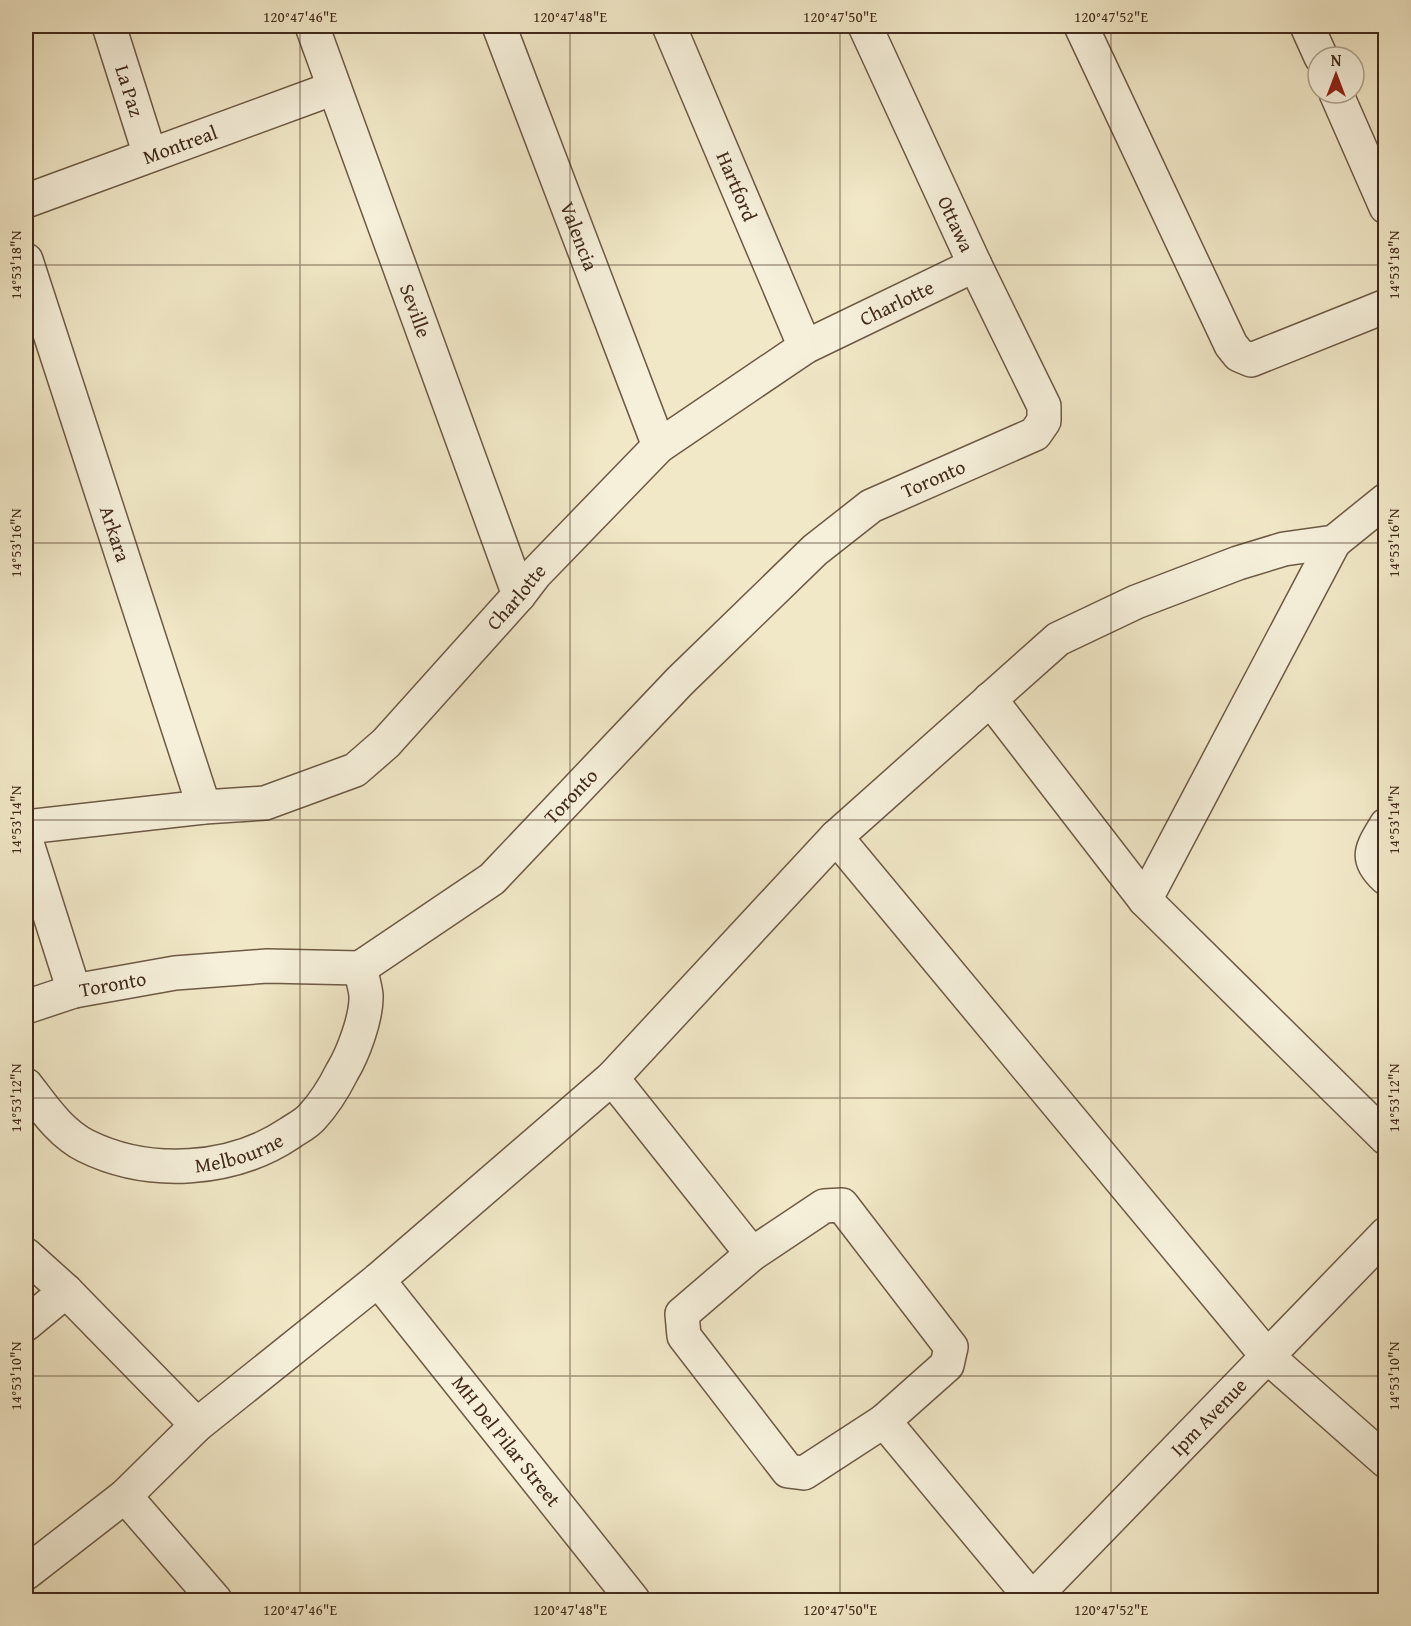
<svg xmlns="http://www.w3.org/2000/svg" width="1411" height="1626" viewBox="0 0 1411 1626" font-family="'Gentium Book Plus',serif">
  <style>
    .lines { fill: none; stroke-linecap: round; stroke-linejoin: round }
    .minor-casing { stroke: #6d5a45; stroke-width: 36 }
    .minor { stroke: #f6f0db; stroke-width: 33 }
    .ticks { fill: none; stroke: #412a1a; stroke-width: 1.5; stroke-opacity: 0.45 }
    .labels { text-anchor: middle; stroke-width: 6; stroke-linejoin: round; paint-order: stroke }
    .street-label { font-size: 20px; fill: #412a1a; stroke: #f6f0db }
    .neatline { fill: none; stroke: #412a1a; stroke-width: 2 }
    .ticks-label { font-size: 15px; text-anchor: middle; fill: #412a1a }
  </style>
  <rect width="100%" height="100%" fill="#f1e8c7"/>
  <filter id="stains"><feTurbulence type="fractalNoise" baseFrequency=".00333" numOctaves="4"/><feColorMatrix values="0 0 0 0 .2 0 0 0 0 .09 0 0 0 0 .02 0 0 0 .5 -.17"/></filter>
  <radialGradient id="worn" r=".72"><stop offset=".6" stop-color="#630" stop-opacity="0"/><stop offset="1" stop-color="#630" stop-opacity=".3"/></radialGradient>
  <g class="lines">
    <defs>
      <g id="minor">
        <path id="s1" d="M 109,26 L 150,155"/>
        <path id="s2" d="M 312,26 L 519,595"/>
        <path id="s3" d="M 499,26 L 659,446"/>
        <path id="s4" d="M 669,26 L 805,347"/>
        <path d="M 1081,26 L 1231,345 L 1239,355 L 1251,360 L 1386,306"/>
        <path d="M 1307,26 L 1321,57"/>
        <path d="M 1336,93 L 1386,207"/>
        <path id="s5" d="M 26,201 L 334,88"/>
        <path id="s6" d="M 26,260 L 204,807"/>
        <path d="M 990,699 L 1145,900 L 1386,1138"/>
        <path d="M 1386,825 C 1373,848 1363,857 1386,878"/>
        <path id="s7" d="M 26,827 L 204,807 L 265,803 L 355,770 L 386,743 L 519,595 L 535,574 L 659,446 L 805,347 L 975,265"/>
        <path d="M 836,837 L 1268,1357 L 1386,1461"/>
        <path d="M 26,840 L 74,991"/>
        <path d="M 1145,900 L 1334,542"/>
        <path id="s8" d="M 26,1007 L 74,991 L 175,973 L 267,966 L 360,968 L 492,879 L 680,681 L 815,550 L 871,506 L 1035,434 L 1044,421 L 1044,406 L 975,265 L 865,26"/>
        <path d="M 612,1078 L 752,1254"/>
        <path id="s9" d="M 26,1085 C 43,1107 60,1133 86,1146 C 149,1177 232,1172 290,1133 C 297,1128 306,1124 312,1117 C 324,1104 334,1088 342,1072 C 353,1054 367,1017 366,995 C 365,986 362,977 360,968"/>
        <path d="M 842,1205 L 951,1347 L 947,1365 L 884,1421 L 804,1473 L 788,1471 L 684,1336 L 682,1314 L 752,1254 L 824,1206 Z"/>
        <path d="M 26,1255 L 66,1291 L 197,1425"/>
        <path id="s10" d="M 378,1280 L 633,1600"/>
        <path d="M 26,1324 L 66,1291"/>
        <path d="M 884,1421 L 1033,1600"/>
        <path d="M 125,1496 L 215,1600"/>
        <path d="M 26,1573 L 125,1496 L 197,1425 L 378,1280 L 612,1078 L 836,837 L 1058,639 L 1136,602 L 1238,563 L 1284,549 L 1334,542 L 1386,500"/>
        <path id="s11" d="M 1031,1600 L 1386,1234"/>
      </g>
    </defs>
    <use href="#minor" class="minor-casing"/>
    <use href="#minor" class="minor"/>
  </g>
  <path class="ticks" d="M 29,26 L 29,1600M 300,26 L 300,1600M 570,26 L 570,1600M 840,26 L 840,1600M 1111,26 L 1111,1600M 1381,26 L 1381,1600M 26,265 L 1386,265M 26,543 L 1386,543M 26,820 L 1386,820M 26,1098 L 1386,1098M 26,1376 L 1386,1376"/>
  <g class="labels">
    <g class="street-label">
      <text dy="7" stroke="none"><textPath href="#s1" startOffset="68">La Paz</textPath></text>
      <text dy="7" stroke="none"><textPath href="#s5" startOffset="164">Montreal</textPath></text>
      <text dy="7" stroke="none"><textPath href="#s4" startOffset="174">Hartford</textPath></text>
      <text transform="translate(956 224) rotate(65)" y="7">Ottawa</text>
      <text dy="7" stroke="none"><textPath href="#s3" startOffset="225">Valencia</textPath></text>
      <text dy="7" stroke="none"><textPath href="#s7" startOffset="1059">Charlotte</textPath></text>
      <text dy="7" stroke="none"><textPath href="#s2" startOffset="303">Seville</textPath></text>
      <text dy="7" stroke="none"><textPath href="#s8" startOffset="1098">Toronto</textPath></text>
      <text dy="7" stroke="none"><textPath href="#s6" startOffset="288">Arkara</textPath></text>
      <text dy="7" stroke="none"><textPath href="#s7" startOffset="573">Charlotte</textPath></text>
      <text dy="7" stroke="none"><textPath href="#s8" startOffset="612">Toronto</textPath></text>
      <text dy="7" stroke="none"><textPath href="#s8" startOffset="90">Toronto</textPath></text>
      <text dy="7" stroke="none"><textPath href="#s9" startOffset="244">Melbourne</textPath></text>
      <text dy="7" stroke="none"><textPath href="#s11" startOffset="255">Ipm Avenue</textPath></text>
      <text dy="7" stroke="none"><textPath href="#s10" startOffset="206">MH Del Pilar Street</textPath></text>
    </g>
  </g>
  <rect width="1411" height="1626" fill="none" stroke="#f1e8c7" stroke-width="66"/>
  <g transform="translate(1336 75)"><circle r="28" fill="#f6f0db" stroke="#aea18e" stroke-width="1.5"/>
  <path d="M0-4.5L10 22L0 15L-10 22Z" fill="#8f2418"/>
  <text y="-9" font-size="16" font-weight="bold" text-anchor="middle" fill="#412a1a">N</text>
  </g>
  <rect x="33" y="33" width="1345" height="1560" class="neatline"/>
  <g class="ticks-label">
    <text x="300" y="22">120°47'46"E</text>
    <text x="570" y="22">120°47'48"E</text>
    <text x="840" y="22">120°47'50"E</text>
    <text x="1111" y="22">120°47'52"E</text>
    <text transform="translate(16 265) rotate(-90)" y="5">14°53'18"N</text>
    <text transform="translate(1394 265) rotate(-90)" y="5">14°53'18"N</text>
    <text transform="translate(16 543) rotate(-90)" y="5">14°53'16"N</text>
    <text transform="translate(1394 543) rotate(-90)" y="5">14°53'16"N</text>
    <text transform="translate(16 820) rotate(-90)" y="5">14°53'14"N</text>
    <text transform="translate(1394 820) rotate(-90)" y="5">14°53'14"N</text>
    <text transform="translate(16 1098) rotate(-90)" y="5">14°53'12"N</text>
    <text transform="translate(1394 1098) rotate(-90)" y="5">14°53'12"N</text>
    <text transform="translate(16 1376) rotate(-90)" y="5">14°53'10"N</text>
    <text transform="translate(1394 1376) rotate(-90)" y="5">14°53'10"N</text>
    <text x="300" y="1615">120°47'46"E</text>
    <text x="570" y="1615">120°47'48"E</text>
    <text x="840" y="1615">120°47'50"E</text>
    <text x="1111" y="1615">120°47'52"E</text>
  </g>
  <rect width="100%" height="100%" filter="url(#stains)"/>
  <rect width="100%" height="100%" fill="url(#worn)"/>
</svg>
